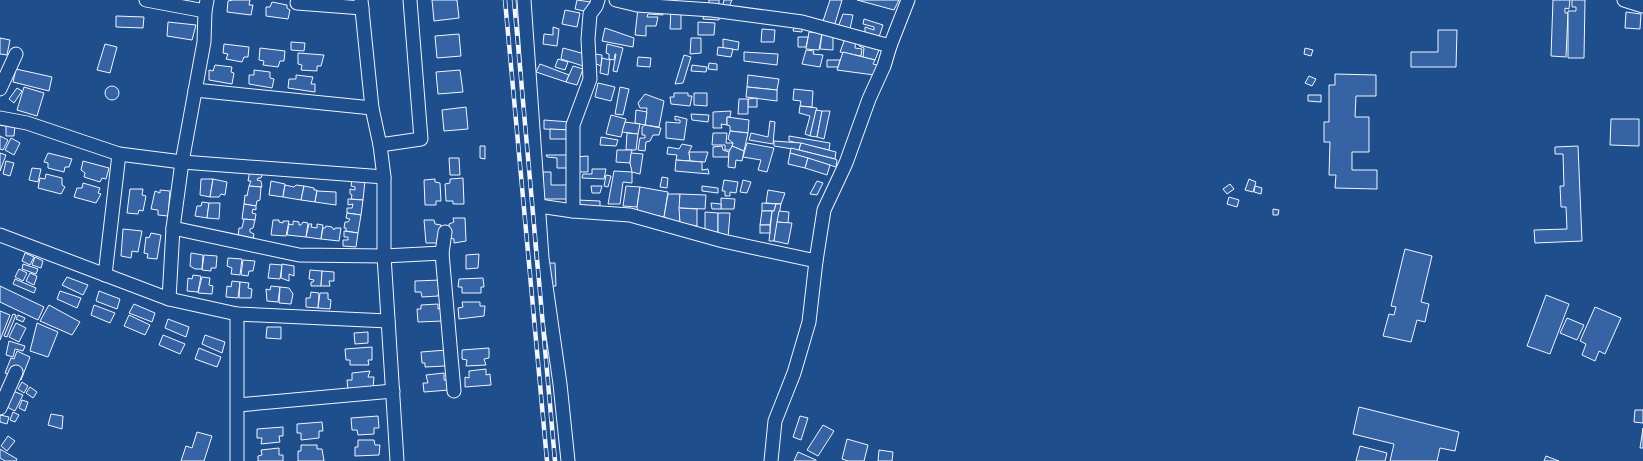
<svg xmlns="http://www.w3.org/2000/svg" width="1643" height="461" viewBox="0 0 1643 461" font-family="'Open Sans',sans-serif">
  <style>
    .building { fill: #3563a3; stroke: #f2f6ff }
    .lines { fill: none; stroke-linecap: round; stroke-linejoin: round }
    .minor-casing { stroke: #f2f6ff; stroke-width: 15 }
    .minor { stroke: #1f4e8c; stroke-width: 13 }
    .rail-casing { stroke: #f2f6ff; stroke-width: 4.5 }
    .rail { stroke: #1f4e8c; stroke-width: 3; stroke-dasharray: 9; stroke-linecap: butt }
  </style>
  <rect width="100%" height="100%" fill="#1f4e8c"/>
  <g class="building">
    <path d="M 233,0 L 250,0 L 249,5 L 253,5 L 251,15 L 227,12 L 228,1 Z"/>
    <path d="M 432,0 L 457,0 L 459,18 L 434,21 Z"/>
    <path d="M 577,0 L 591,2 L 588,12 L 575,9 Z"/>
    <rect x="709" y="0" width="10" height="6"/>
    <path d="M 724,0 L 732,0 L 728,9 L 722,8 Z"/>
    <path d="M 830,0 L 842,0 L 834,27 L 822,24 Z"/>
    <path d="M 857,0 L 899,0 L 894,10 Z"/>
    <path d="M 1553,0 L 1570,0 L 1569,9 L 1565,8 L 1565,13 L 1568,13 L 1566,57 L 1551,56 Z"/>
    <path d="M 1572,0 L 1585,0 L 1584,58 L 1568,58 L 1568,11 L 1576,11 L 1576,7 L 1572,7 Z"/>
    <path d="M 272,2 L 287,5 L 287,8 L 290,10 L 288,19 L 266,16 L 266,7 L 270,7 Z"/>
    <path d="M 638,8 L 663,9 L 663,15 L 648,14 L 647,17 L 658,17 L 656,26 L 646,26 L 646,36 L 635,35 Z"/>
    <path d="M 671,9 L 681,10 L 681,29 L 670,29 Z"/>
    <path d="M 565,10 L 580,13 L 577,27 L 562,24 Z"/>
    <path d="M 704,10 L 720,12 L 719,20 L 703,19 Z"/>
    <path d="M 1626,12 L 1641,14 L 1640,29 L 1625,28 Z"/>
    <path d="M 843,14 L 853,15 L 850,29 L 838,27 Z"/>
    <path d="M 116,16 L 144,17 L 143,28 L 116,27 Z"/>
    <path d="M 864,19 L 883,25 L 878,40 L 865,36 L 865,27 L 874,30 L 874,27 L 863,24 Z"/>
    <path d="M 168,22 L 196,25 L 192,40 L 167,36 Z"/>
    <path d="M 698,22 L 715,23 L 714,35 L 698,35 Z"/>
    <path d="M 795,23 L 802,24 L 802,32 L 793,31 Z"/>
    <path d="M 553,27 L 559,29 L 557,46 L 543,44 L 544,34 L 553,35 Z"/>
    <path d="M 605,28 L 634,38 L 633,47 L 602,41 Z"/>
    <path d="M 762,29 L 775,30 L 774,42 L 761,42 Z"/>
    <path d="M 1438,30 L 1457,30 L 1456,67 L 1411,67 L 1411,52 L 1438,52 Z"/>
    <path d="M 809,32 L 822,33 L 819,50 L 806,49 Z"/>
    <path d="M 459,34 L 461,56 L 437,58 L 435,36 Z"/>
    <path d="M 822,34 L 833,34 L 833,50 L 820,49 Z"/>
    <path d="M 846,36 L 856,39 L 855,48 L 862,49 L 861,56 L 840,52 Z"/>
    <path d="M 798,37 L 808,37 L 806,47 L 798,47 Z"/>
    <path d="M 0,38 L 10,40 L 7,55 L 0,54 Z"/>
    <path d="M 691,38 L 701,38 L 701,53 L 690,54 Z"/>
    <path d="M 723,39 L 739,42 L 738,50 L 723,48 Z"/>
    <path d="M 859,40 L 881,45 L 875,60 L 863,57 L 864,48 L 859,46 Z"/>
    <path d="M 291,42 L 305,43 L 304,51 L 291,50 Z"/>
    <path d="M 105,44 L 117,47 L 110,73 L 97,70 Z"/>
    <path d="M 224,44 L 249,47 L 248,57 L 244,57 L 242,62 L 226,59 L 228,54 L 223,53 Z"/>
    <path d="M 607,44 L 623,48 L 617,72 L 613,71 L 616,54 L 615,54 L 614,60 L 609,59 L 609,54 L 606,53 Z"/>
    <path d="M 718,47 L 733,49 L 731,57 L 717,55 Z"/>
    <path d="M 260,48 L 285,51 L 284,61 L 280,61 L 278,67 L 263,65 L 264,61 L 259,60 Z"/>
    <path d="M 563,48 L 585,54 L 583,66 L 561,59 Z"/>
    <path d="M 1305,48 L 1313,50 L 1311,56 L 1304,54 Z"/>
    <path d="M 806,50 L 814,51 L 813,54 L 823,55 L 820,67 L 802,64 Z"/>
    <path d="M 744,52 L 778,54 L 777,65 L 744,61 Z"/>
    <path d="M 843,52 L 875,60 L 873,64 L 877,65 L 874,75 L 837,70 Z"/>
    <path d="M 298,53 L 324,55 L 321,66 L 317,66 L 317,71 L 301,70 L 302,65 L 298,64 Z"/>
    <path d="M 595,54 L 602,55 L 601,66 L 594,63 Z"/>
    <path d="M 684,55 L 691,57 L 683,83 L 675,84 Z"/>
    <path d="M 638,57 L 651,58 L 650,67 L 637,66 Z"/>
    <path d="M 602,58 L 610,60 L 608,75 L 600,73 Z"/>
    <path d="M 558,59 L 568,62 L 565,70 L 555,67 Z"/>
    <path d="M 827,60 L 840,60 L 838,67 L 827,67 Z"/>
    <path d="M 709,63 L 717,64 L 717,70 L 708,69 Z"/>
    <path d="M 540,64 L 569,75 L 566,82 L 536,72 Z"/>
    <path d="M 215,65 L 232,67 L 231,72 L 234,73 L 232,84 L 209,80 L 209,70 L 213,71 Z"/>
    <path d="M 692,65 L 707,67 L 706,72 L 691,71 Z"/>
    <path d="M 573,66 L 583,69 L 577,85 L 566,82 Z"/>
    <path d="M 16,69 L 52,77 L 49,91 L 13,82 Z"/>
    <path d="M 254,70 L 270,72 L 270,78 L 274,79 L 272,88 L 249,84 L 249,75 L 254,75 Z"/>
    <path d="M 460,70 L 463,92 L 438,94 L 436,72 Z"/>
    <path d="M 1335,74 L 1376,75 L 1376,96 L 1356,96 L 1355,117 L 1369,117 L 1369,152 L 1352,152 L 1352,170 L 1377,170 L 1377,189 L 1335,188 L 1336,175 L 1329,175 L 1330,142 L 1324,142 L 1324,122 L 1329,122 L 1329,85 L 1335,85 Z"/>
    <path d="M 296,75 L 313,77 L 311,84 L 315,84 L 315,92 L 288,88 L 289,79 L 296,79 Z"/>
    <path d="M 748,75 L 779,79 L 777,90 L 747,87 Z"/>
    <path d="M 1309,76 L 1316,79 L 1312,86 L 1305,83 Z"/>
    <path d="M 598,83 L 615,87 L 611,101 L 595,97 Z"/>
    <circle cx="112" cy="93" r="7"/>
    <path d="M 24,87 L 44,93 L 37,116 L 17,110 Z"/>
    <path d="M 620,87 L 629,89 L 623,115 L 615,114 Z"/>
    <path d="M 747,87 L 777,90 L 777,101 L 746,97 Z"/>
    <path d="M 17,88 L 22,91 L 14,103 L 9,99 Z"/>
    <path d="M 794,89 L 813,91 L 812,107 L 800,106 L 801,101 L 793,100 Z"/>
    <path d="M 674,93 L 688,93 L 688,96 L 692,96 L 690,106 L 671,104 L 670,97 L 674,97 Z"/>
    <path d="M 694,93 L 707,93 L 707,106 L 694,105 Z"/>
    <path d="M 645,94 L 664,101 L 659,127 L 645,125 L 647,108 L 640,108 L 638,103 Z"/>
    <path d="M 1308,95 L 1321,95 L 1321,102 L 1308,101 Z"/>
    <path d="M 757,98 L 757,107 L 748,107 L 748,99 Z"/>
    <path d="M 739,99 L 748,99 L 748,114 L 738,114 Z"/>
    <path d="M 800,106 L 817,108 L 810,136 L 805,134 L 810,116 L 799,113 Z"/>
    <path d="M 466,107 L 468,129 L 444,131 L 442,110 Z"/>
    <path d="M 636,110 L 647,112 L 645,125 L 635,123 Z"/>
    <path d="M 816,110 L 822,111 L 817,137 L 810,136 Z"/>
    <path d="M 731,111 L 730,117 L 727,117 L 727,125 L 721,124 L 722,128 L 713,128 L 713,112 Z"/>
    <path d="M 822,111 L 830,111 L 824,139 L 817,137 Z"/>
    <path d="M 691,114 L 709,115 L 708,122 L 692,120 Z"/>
    <path d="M 611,115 L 626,119 L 621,137 L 606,134 Z"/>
    <path d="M 675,116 L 687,119 L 684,140 L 666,138 L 666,122 L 680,123 L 680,120 L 675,120 Z"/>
    <path d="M 727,117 L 749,120 L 748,133 L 730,131 L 730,126 L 727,125 Z"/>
    <path d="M 1611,119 L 1639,119 L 1639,146 L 1610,145 Z"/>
    <path d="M 544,120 L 570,122 L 571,130 L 544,129 Z"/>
    <path d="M 770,121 L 775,122 L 773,144 L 749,140 L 751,133 L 768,137 Z"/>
    <path d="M 625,122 L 640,124 L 638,134 L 622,132 Z"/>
    <path d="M 6,125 L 15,125 L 14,136 L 6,136 Z"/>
    <path d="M 645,125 L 661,128 L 659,135 L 653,135 L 650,141 L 646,142 L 645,151 L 638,150 L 640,138 L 645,138 L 645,135 L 642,135 L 642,127 Z"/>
    <path d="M 550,129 L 571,130 L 570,139 L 550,139 Z"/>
    <path d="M 730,131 L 748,133 L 744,151 L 732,146 L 733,143 L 728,139 Z"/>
    <path d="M 627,133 L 638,134 L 636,150 L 626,150 Z"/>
    <path d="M 713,133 L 727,133 L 726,143 L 733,143 L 731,150 L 725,150 L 725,145 L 712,145 Z"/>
    <path d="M 0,136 L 8,140 L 3,150 L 0,149 Z"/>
    <path d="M 789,136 L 830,143 L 829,150 L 789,141 Z"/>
    <path d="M 601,137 L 618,140 L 616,146 L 600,145 Z"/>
    <path d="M 11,138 L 20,143 L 14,155 L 5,150 Z"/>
    <path d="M 774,141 L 801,143 L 799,150 L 774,146 Z"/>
    <path d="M 747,143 L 774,148 L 767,172 L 758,170 L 761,160 L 743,157 Z"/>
    <path d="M 801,143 L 836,152 L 835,159 L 799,150 Z"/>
    <path d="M 682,144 L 692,146 L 689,152 L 690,161 L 676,160 L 677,155 L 667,154 L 668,147 L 679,149 Z"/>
    <path d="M 480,146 L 485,146 L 485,159 L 480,158 Z"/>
    <path d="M 722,146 L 723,150 L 729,152 L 729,157 L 713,157 L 713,147 Z"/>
    <path d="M 732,146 L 744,151 L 742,161 L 736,160 L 735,168 L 728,167 L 729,152 Z"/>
    <path d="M 1578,146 L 1582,241 L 1535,243 L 1534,230 L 1567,229 L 1566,207 L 1561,207 L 1560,186 L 1564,186 L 1563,154 L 1555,154 L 1555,147 Z"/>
    <path d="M 791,148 L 835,159 L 837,160 L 836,167 L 790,153 Z"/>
    <path d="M 617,150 L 632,150 L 630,163 L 616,162 Z"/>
    <path d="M 689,152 L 708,152 L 705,162 L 690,161 Z"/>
    <path d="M 0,153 L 6,155 L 0,171 Z"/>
    <path d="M 48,153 L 72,159 L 69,167 L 65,167 L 64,172 L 48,168 L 48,163 L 44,162 Z"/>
    <path d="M 631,153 L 643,154 L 640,174 L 632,172 L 630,163 Z"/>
    <path d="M 790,153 L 808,158 L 805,168 L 788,164 Z"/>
    <path d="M 546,155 L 569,155 L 569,168 L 557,168 L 557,158 L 547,157 Z"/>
    <path d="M 588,156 L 588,172 L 576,172 L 575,157 Z"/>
    <path d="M 449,158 L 459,158 L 460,175 L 450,175 Z"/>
    <path d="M 808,158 L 830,165 L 827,175 L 805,168 Z"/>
    <path d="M 676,160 L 702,162 L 702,170 L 708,169 L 709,174 L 675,171 Z"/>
    <path d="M 6,161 L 14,163 L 10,176 L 3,174 Z"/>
    <path d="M 83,161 L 109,168 L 106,179 L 102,178 L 100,182 L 84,177 L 85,173 L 81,170 Z"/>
    <path d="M 32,168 L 41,169 L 38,182 L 29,180 Z"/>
    <path d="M 592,169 L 606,169 L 604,179 L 582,178 L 583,174 L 592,174 Z"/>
    <path d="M 250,170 L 263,173 L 261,178 L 258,178 L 257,180 L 261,181 L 262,187 L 249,186 L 251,181 L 248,181 Z"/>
    <path d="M 614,171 L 632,172 L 632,183 L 623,182 L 620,204 L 608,204 Z"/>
    <path d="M 543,172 L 551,172 L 551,185 L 571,185 L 571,199 L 543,199 Z"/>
    <path d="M 46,174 L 62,178 L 62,185 L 65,187 L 61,194 L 38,188 L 40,178 L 45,179 Z"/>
    <path d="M 606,175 L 611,176 L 608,187 L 604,186 Z"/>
    <path d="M 662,177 L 668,178 L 667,188 L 660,187 Z"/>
    <path d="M 463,178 L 464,204 L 453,204 L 453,201 L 446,201 L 445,184 L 450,183 L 450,179 Z"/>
    <path d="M 201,179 L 213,179 L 210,197 L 200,195 Z"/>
    <path d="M 213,179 L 227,182 L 225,195 L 221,194 L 219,197 L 210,197 Z"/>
    <path d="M 352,179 L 365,181 L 363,200 L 351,199 L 352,195 L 350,194 L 350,189 L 355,190 L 355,187 L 351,186 Z"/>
    <path d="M 435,179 L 435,182 L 440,183 L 441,201 L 436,201 L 436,205 L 425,205 L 424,180 Z"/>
    <path d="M 1249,179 L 1256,182 L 1253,192 L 1245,190 Z"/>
    <path d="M 724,180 L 738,182 L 736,193 L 730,192 L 730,196 L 725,196 L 725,191 L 722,191 Z"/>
    <path d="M 743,180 L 751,182 L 747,193 L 740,192 Z"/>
    <path d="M 271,181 L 285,184 L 283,197 L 269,195 Z"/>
    <path d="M 817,181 L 823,183 L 817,195 L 810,194 Z"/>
    <path d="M 83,183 L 100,188 L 98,193 L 101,194 L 96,203 L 74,197 L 77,188 L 82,188 Z"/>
    <path d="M 1230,184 L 1234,189 L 1227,194 L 1223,189 Z"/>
    <path d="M 285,185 L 294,187 L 296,185 L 304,186 L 301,200 L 283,197 Z"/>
    <path d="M 249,186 L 261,187 L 260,200 L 257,201 L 256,206 L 244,204 L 245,195 L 247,196 Z"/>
    <path d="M 304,186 L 314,188 L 314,190 L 317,190 L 315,202 L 301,200 Z"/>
    <path d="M 591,186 L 602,186 L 600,193 L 592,193 Z"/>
    <path d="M 626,186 L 640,187 L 637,207 L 623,206 Z"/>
    <path d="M 702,186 L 718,188 L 718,193 L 702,191 Z"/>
    <path d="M 1255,186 L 1262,188 L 1261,194 L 1254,192 Z"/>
    <path d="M 640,187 L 668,192 L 664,217 L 638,212 L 637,207 Z"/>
    <path d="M 130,189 L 143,189 L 142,195 L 146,196 L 143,211 L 139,210 L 138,214 L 127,213 Z"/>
    <path d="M 160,190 L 170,191 L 168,216 L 158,215 L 158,210 L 151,209 L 155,191 L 160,193 Z"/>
    <path d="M 768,190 L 785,193 L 781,204 L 766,203 Z"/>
    <path d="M 317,191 L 336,192 L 336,205 L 315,202 Z"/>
    <path d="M 668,194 L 680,194 L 680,223 L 664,217 Z"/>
    <path d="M 680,194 L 706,195 L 705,209 L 679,208 Z"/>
    <path d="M 1229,197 L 1239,200 L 1237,207 L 1227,204 Z"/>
    <path d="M 721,198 L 735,199 L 734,209 L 721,209 Z"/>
    <path d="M 348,199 L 363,200 L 361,215 L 347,213 L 347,208 L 352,208 L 353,204 L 348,205 Z"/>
    <path d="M 577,200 L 600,201 L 600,208 L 578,206 Z"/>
    <path d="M 202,202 L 209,203 L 207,218 L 195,216 L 197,206 L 201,206 Z"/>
    <path d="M 209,203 L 220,203 L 219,219 L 207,218 Z"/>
    <path d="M 711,203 L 721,204 L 721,209 L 712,209 Z"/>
    <path d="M 762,203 L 776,204 L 774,211 L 762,211 Z"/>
    <path d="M 244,204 L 256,206 L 256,210 L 253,209 L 252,213 L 256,214 L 255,220 L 242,219 Z"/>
    <path d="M 776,204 L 781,204 L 774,241 L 769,241 L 772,211 L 774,211 Z"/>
    <path d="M 679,208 L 697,209 L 697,226 L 680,223 Z"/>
    <path d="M 1273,209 L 1279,210 L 1278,215 L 1273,215 Z"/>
    <path d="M 762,211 L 772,211 L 770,225 L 760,225 Z"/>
    <path d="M 779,211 L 789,212 L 788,223 L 777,222 Z"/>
    <path d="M 705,212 L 718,213 L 718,234 L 705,234 Z"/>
    <path d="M 347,213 L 361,215 L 358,233 L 346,231 L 346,228 L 344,228 L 345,222 L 348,222 L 350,219 L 346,218 Z"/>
    <path d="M 718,213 L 730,213 L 728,238 L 718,237 Z"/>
    <path d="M 453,218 L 465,218 L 466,241 L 454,243 L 454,239 L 450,238 L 449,224 L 454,222 Z"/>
    <path d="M 244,219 L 255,220 L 253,228 L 250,229 L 250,232 L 254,234 L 253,239 L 238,237 L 239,228 L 242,228 Z"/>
    <path d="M 273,220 L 279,220 L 279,222 L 283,223 L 283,221 L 289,221 L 286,236 L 271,235 Z"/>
    <path d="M 424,220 L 434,220 L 435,224 L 441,225 L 441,238 L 437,239 L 437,243 L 426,243 Z"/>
    <path d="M 293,221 L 299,222 L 299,225 L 301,225 L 303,222 L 308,223 L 306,237 L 287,235 L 289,224 L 293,225 Z"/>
    <path d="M 777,222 L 792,223 L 788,244 L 774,241 Z"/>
    <path d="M 309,224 L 312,224 L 311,227 L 317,228 L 317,224 L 323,225 L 321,239 L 306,237 Z"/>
    <rect x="760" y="225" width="10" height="8"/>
    <path d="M 326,226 L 332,227 L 334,230 L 335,228 L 341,228 L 339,241 L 321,239 L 323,228 L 325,228 Z"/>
    <path d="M 123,229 L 142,231 L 138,252 L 132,251 L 131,258 L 121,256 Z"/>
    <path d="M 344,231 L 358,233 L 356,247 L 343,246 L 343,240 L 348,240 L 348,237 L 344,237 Z"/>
    <path d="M 151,233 L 161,235 L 157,259 L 147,258 L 148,254 L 144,253 L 146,237 L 149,238 Z"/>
    <path d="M 1405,249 L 1432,256 L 1421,302 L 1429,304 L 1425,322 L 1417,320 L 1411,342 L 1383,336 L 1389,314 L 1394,315 L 1396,307 L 1391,306 Z"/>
    <path d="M 25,253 L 34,257 L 30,265 L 22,261 Z"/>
    <path d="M 191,253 L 203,255 L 202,269 L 195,269 L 190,266 Z"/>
    <path d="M 479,254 L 478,268 L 466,269 L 466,255 Z"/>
    <path d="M 204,255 L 217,256 L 216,268 L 211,268 L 211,271 L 202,270 Z"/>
    <path d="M 35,257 L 43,261 L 41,268 L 32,265 Z"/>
    <path d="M 228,258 L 242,259 L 240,275 L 231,274 L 232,268 L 227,266 Z"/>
    <path d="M 243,260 L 255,261 L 253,271 L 249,271 L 248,276 L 241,275 Z"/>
    <path d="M 547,263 L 555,263 L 556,286 L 548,286 Z"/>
    <path d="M 23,264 L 38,269 L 36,274 L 22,269 Z"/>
    <path d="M 270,264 L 282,265 L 280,279 L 268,278 Z"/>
    <path d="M 282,264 L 294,266 L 294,276 L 289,274 L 289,281 L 281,278 Z"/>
    <path d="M 19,269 L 27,273 L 23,281 L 15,277 Z"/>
    <path d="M 310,270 L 322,271 L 321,286 L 311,286 L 311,282 L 313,282 L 314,280 L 309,279 Z"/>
    <path d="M 322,271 L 334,272 L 334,281 L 329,281 L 330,286 L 321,286 Z"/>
    <path d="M 30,273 L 37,276 L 34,285 L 26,281 Z"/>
    <path d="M 193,275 L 201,276 L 198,292 L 187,291 L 188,278 L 192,279 Z"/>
    <path d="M 67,277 L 88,285 L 83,295 L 62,285 Z"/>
    <path d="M 202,277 L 210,278 L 209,285 L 213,286 L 212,294 L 198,293 Z"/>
    <path d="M 483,278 L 484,287 L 481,287 L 481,293 L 462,293 L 462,287 L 458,287 L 459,279 Z"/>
    <path d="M 15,279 L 36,288 L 34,293 L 13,284 Z"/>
    <path d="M 441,280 L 438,296 L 422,297 L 421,292 L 415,292 L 415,281 Z"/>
    <path d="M 232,281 L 240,282 L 238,298 L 226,297 L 227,286 L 231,287 Z"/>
    <path d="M 240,282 L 249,283 L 248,288 L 252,289 L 251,298 L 239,298 Z"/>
    <path d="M 0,286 L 44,307 L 38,320 L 0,302 Z"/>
    <path d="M 271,286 L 280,287 L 278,302 L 267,301 L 266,289 L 270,290 Z"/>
    <path d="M 280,287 L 289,288 L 293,294 L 291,304 L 279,303 Z"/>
    <path d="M 60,291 L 81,298 L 77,308 L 57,299 Z"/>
    <path d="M 99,291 L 120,299 L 117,309 L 96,301 Z"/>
    <path d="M 311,292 L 319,293 L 318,308 L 306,307 L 306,298 L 310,298 Z"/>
    <path d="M 320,293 L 328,293 L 328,299 L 331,300 L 330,309 L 318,308 Z"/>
    <path d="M 1546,295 L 1569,304 L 1550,354 L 1527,346 Z"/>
    <path d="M 462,302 L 480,302 L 480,306 L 485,306 L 484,316 L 459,319 L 458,308 L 463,307 Z"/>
    <path d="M 134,304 L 155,313 L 152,322 L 129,313 Z"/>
    <path d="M 438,304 L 438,309 L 442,308 L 443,321 L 418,322 L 417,309 L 421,309 L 421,305 Z"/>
    <path d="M 49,305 L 80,322 L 72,335 L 40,321 Z"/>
    <path d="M 94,305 L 115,313 L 110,323 L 91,315 Z"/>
    <path d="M 1595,307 L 1621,318 L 1605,354 L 1599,351 L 1595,361 L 1582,355 L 1586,344 L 1580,341 Z"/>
    <path d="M 0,311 L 10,315 L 0,340 Z"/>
    <path d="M 13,314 L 16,315 L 7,337 L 4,336 Z"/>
    <path d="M 18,315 L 25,318 L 23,322 L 16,319 Z"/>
    <path d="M 129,315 L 150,325 L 145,335 L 124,326 Z"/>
    <path d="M 1567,318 L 1584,325 L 1577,340 L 1560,333 Z"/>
    <path d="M 168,319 L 189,327 L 186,337 L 165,328 Z"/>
    <path d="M 16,323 L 26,328 L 19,342 L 9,337 Z"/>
    <path d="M 37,323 L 58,332 L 48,357 L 30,351 Z"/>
    <path d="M 267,327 L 281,327 L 281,339 L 266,338 Z"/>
    <path d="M 368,332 L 368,343 L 355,344 L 354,333 Z"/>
    <path d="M 163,335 L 185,344 L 180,354 L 159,345 Z"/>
    <path d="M 205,335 L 225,342 L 222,353 L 202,344 Z"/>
    <path d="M 9,341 L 25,346 L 23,351 L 15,349 L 13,357 L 6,355 Z"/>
    <path d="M 372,347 L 372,360 L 368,360 L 369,365 L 350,365 L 350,360 L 346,360 L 345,349 Z"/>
    <path d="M 199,348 L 221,357 L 217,367 L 195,359 Z"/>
    <path d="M 489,348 L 489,358 L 484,359 L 486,365 L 466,366 L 467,360 L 462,359 L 462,350 Z"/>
    <path d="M 447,350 L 445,366 L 425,367 L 425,363 L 422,363 L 421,352 Z"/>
    <path d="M 17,351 L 30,357 L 21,380 L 5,373 L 11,358 L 14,359 Z"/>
    <path d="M 486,369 L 486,375 L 490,374 L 491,385 L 465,387 L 465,377 L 469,378 L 469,371 Z"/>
    <path d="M 370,371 L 368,377 L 374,377 L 373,388 L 348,390 L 347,380 L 352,380 L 352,373 Z"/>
    <path d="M 444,373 L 444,380 L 449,380 L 449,390 L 424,392 L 423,383 L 428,383 L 426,375 Z"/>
    <path d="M 22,382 L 28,386 L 24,393 L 18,389 Z"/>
    <path d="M 30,387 L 37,392 L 33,398 L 26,393 Z"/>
    <path d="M 8,389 L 23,395 L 15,411 L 1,404 Z"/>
    <path d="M 22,400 L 28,402 L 25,411 L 19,408 Z"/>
    <path d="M 1359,407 L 1459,432 L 1455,451 L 1440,448 L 1437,461 L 1390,461 L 1394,444 L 1353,434 Z"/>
    <path d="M 1635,410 L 1643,410 L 1643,423 L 1634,422 Z"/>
    <path d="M 13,412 L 19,415 L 15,422 L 10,420 Z"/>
    <path d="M 51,414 L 63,416 L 62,429 L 48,425 Z"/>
    <path d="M 0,415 L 9,417 L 7,424 L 0,422 Z"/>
    <path d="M 378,416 L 379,428 L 374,428 L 374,434 L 358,435 L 357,430 L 352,430 L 351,418 Z"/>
    <path d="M 800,416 L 808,418 L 801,440 L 793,437 Z"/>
    <path d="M 322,422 L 323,431 L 319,431 L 319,438 L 301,440 L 301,433 L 297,433 L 297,424 Z"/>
    <path d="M 823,425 L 834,431 L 818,456 L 807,450 Z"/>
    <path d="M 283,427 L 283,436 L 279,436 L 280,442 L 261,444 L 262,438 L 257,438 L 257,429 Z"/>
    <path d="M 1643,428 L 1643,448 L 1640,448 Z"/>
    <path d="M 197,432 L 212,436 L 204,461 L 181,461 L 186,446 L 192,448 Z"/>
    <path d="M 8,436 L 15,441 L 7,451 L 1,446 Z"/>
    <path d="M 847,439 L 868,445 L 864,461 L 848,461 L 842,459 Z"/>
    <path d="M 358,440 L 374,440 L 375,445 L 380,445 L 379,455 L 355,456 L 355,447 L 358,447 Z"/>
    <path d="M 301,445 L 317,445 L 317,449 L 322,449 L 324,461 L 298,461 L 298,451 L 301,451 Z"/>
    <path d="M 1360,446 L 1387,453 L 1385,461 L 1356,461 Z"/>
    <path d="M 279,448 L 279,455 L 283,455 L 283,461 L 258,461 L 258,456 L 262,455 L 261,450 Z"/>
    <path d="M 0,449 L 17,459 L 16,461 L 5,461 L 0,458 Z"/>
    <path d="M 879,450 L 893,452 L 892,461 L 878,461 Z"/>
    <path d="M 798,452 L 816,460 L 816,461 L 794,461 Z"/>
    <path d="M 1546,456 L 1559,461 L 1544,461 Z"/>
  </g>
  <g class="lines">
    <defs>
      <g id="minor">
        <path d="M 146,0 L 205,11"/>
        <path d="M 361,0 L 372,108 L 380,145 L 384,177 L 384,256 L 397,461"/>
        <path d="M 524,0 L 542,258 L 560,384 L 568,461"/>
        <path d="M 616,0 L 637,5 L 712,10 L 802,22 L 890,46"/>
        <path d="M 1624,0 L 1643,6"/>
        <path d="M 297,3 L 362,8"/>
        <path d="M 0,89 L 16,54"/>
        <path d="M 195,90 L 372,108"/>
        <path d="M 0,118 L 27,123 L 119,154 L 182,162 L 384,177"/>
        <path d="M 380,145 L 421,139 L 410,0"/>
        <path d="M 539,206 L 573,211 L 630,215 L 723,241 L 816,261 L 824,210 L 846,163 L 869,99 L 884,66 L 890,46 L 908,0"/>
        <path d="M 573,211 L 573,125 L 590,79 L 588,39 L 590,14 L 596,6 L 598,0"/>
        <path d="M 173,228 L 299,255 L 384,256 L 442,253"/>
        <path d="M 445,232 L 442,253 L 454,391"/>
        <path d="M 0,235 L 169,299 L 237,314 L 388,321"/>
        <path d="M 105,275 L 119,154"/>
        <path d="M 169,299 L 173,228 L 182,162 L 204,42 L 205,11 L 207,0"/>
        <path d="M 237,314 L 237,461"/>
        <path d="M 238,405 L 393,391"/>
        <path d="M 0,408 L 16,372"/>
        <path d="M 771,461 L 775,421 L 794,373 L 809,322 L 816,261"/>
      </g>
    </defs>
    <use href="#minor" class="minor-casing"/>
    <use href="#minor" class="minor"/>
    <defs>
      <g id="rail">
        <path d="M 505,0 L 547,461"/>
        <path d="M 514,0 L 555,461"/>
      </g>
    </defs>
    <use href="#rail" class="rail-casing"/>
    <use href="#rail" class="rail"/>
  </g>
</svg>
